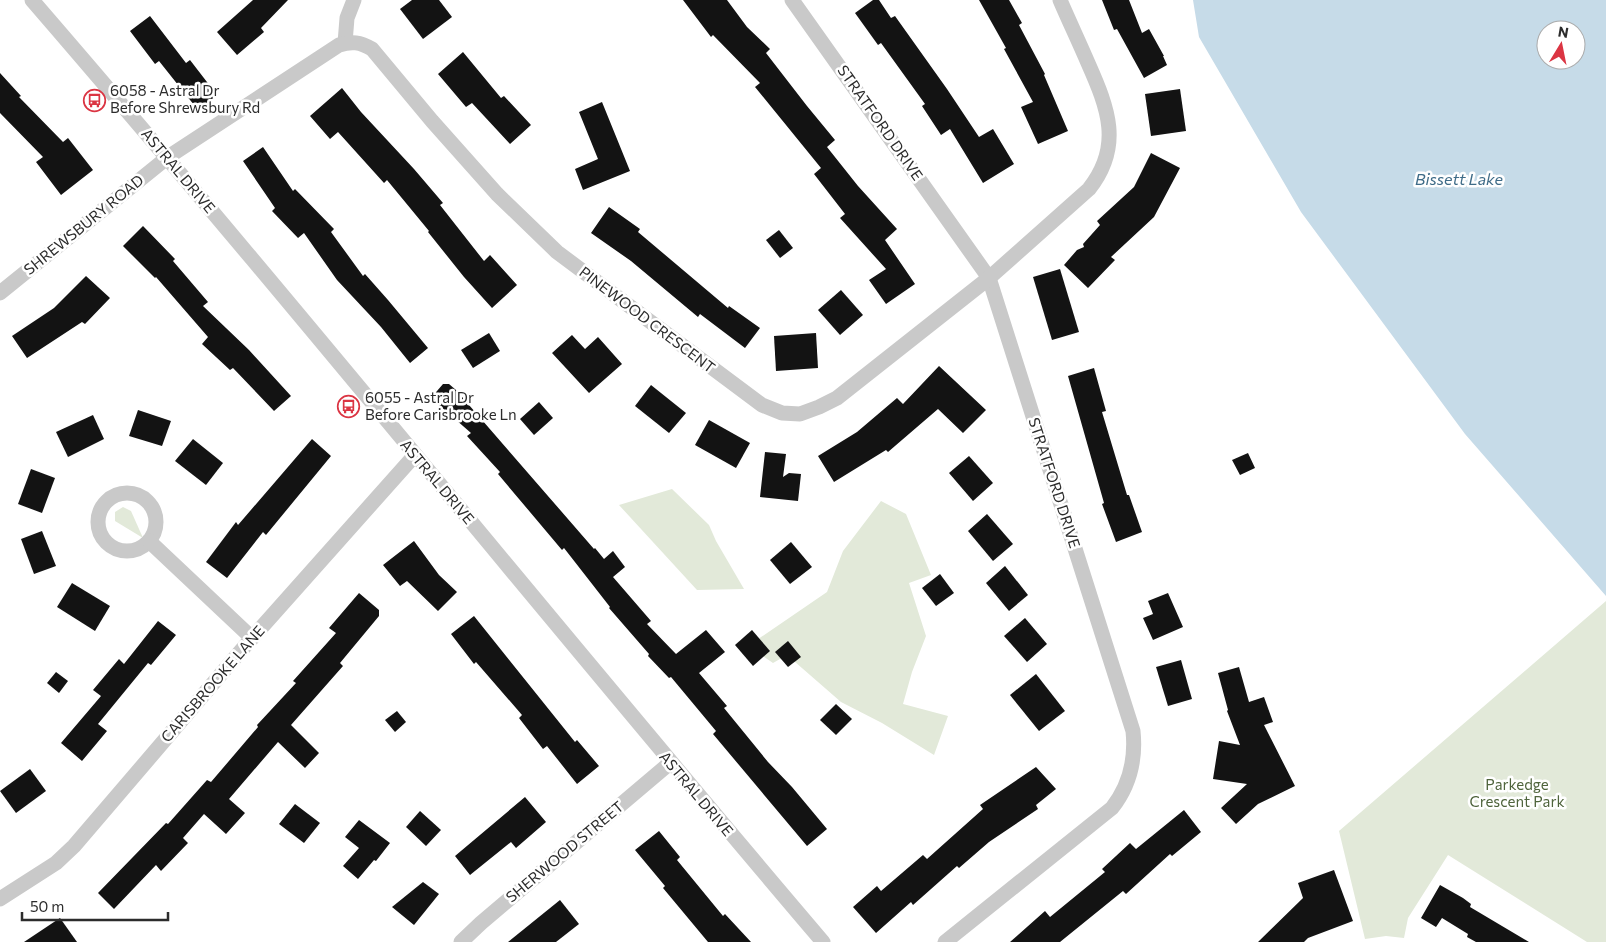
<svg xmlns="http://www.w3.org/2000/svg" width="1606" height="942" viewBox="0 0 1606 942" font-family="Commissioner,sans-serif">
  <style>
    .green { fill: #e2e9d9 }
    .water { fill: #c6dbe8; fill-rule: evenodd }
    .building { fill: #131313 }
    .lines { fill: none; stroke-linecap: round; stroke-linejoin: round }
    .minor { stroke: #c9c9c9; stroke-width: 15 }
    .labels { text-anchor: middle; stroke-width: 5; stroke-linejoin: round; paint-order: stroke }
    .poi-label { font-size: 15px; fill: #2c2c2c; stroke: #fff; text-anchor: start }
    .street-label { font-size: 15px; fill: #2c2c2c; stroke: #fff }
    .park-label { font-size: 15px; fill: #4f643c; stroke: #fff }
    .water-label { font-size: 16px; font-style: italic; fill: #3f6c88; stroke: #fff }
  </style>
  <rect width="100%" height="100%" fill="#fff"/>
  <g class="green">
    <path d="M 672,489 L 709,525 L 716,541 L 744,589 L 697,590 L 619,505 Z"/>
    <path d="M 881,501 L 906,514 L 931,575 L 909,583 L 926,636 L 912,672 L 903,704 L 948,716 L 934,755 L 882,723 L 841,702 L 787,655 L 773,663 L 748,646 L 827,592 L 843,551 Z"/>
    <path d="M 123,507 L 131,511 L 143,538 L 115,521 L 115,512 Z"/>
    <path d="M 1606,601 L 1606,942 L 1587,942 L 1448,855 L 1408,918 L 1404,938 L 1386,936 L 1365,939 L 1339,831 Z"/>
  </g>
  <path class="water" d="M 1193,0 L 1606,0 L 1606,596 L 1465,434 L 1301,212 L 1199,37 ZM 1546,30 L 1576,30 L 1576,60 L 1546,60 Z"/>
  <g class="building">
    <path d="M 253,0 L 288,0 L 261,28 L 264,32 L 237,55 L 217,32 Z"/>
    <path d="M 412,0 L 439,0 L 452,17 L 423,39 L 400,9 Z"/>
    <path d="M 683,0 L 727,0 L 747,27 L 770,49 L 766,53 L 807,106 L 835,140 L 827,147 L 858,186 L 897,229 L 885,240 L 915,284 L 886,304 L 869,280 L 886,269 L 840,218 L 845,214 L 814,174 L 821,168 L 755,87 L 760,83 L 713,35 L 711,37 Z"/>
    <path d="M 873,0 L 879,0 L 891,18 L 895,16 L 947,89 L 979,137 L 993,129 L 1014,164 L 983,183 L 950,129 L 941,135 L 922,106 L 925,104 L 881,43 L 878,45 L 855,13 Z"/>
    <path d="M 979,0 L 1009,0 L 1022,23 L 1019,25 L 1045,74 L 1044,75 L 1068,131 L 1038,144 L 1021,107 L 1033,102 L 1004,49 L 1006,48 Z"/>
    <path d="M 1102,0 L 1129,0 L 1142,33 L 1149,29 L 1164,56 L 1163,56 L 1167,65 L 1144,78 L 1117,29 L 1114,30 Z"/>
    <path d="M 150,16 L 186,63 L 190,60 L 217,95 L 198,110 L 159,61 L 155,64 L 130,31 Z"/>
    <path d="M 463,52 L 501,98 L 504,96 L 531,125 L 510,144 L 472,103 L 466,107 L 438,74 Z"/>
    <path d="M 0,73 L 21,96 L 19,97 L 63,142 L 68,138 L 93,170 L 61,195 L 36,162 L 43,157 L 0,113 Z"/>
    <path d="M 342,88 L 361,112 L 414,169 L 443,203 L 440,205 L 484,261 L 490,255 L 517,285 L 492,308 L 464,277 L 428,232 L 429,231 L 387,180 L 384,183 L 338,132 L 330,139 L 310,116 Z"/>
    <path d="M 1180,89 L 1186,131 L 1151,136 L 1145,94 Z"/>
    <path d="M 602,102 L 630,171 L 583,190 L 575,169 L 598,159 L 579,112 Z"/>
    <path d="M 263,147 L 293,191 L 295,189 L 334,229 L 331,232 L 363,276 L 365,274 L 388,300 L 428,348 L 410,363 L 381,327 L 337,280 L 304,233 L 298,238 L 272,211 L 275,208 L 243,161 Z"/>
    <path d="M 1151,153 L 1180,168 L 1154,217 L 1111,257 L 1115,260 L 1088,288 L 1064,265 L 1077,250 L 1084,247 L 1083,244 L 1100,225 L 1097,221 L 1134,187 Z"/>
    <path d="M 609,207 L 640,229 L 638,232 L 728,308 L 729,306 L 760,328 L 745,348 L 700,314 L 698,317 L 631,261 L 591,233 Z"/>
    <path d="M 143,226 L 175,259 L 173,261 L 208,302 L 203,306 L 249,350 L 291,396 L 274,411 L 233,368 L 230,370 L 202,344 L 208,337 L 156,277 L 155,278 L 123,246 Z"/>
    <path d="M 779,230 L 793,248 L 780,258 L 766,240 Z"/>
    <path d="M 1060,269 L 1079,332 L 1052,340 L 1033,277 Z"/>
    <path d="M 86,276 L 110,298 L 85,324 L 82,322 L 27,358 L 12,336 L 54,308 Z"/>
    <path d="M 841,290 L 863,315 L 840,335 L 818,310 Z"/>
    <path d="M 489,333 L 500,351 L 473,368 L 461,350 Z"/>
    <path d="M 816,333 L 818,368 L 776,371 L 774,336 Z"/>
    <path d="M 572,335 L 585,349 L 598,337 L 622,364 L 589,393 L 552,353 Z"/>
    <path d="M 939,366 L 986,410 L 963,433 L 938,409 L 888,452 L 886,450 L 834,482 L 818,456 L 857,432 L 897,398 L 903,404 Z"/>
    <path d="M 1094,368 L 1106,411 L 1102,412 L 1127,495 L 1129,495 L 1142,532 L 1116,542 L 1102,504 L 1104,503 L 1068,376 Z"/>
    <path d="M 443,384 L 449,384 L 456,390 L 594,549 L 595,548 L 604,559 L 613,551 L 625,567 L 613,577 L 651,621 L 647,624 L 676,654 L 706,630 L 725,652 L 699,673 L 727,706 L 724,708 L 768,762 L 792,787 L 827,829 L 807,846 L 713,734 L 716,731 L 671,677 L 669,678 L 648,656 L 649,654 L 609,608 L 610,607 L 564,548 L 562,550 L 498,474 L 500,472 L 467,436 L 471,433 L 431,398 Z"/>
    <path d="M 651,385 L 686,413 L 669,433 L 635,406 Z"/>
    <path d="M 539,402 L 553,418 L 534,435 L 520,419 Z"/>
    <path d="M 138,410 L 171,421 L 162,446 L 129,436 Z"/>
    <path d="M 93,415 L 104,439 L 68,457 L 56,432 Z"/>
    <path d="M 709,420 L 750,443 L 736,468 L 695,445 Z"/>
    <path d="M 193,439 L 223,463 L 206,485 L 175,461 Z"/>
    <path d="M 312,439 L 331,456 L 266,535 L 263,532 L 227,578 L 206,562 L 236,522 L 238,525 Z"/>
    <path d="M 765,452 L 786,454 L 783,477 L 789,473 L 801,474 L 798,501 L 760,497 Z"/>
    <path d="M 1248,453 L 1255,468 L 1240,475 L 1232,460 Z"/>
    <path d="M 969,456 L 993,483 L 973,501 L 949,473 Z"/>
    <path d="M 31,469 L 55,478 L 42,513 L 18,504 Z"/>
    <path d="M 987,514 L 1013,544 L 993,561 L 968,531 Z"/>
    <path d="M 42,531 L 56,566 L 34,574 L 21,539 Z"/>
    <path d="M 414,541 L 439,575 L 457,592 L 438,611 L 407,581 L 400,586 L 383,565 Z"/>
    <path d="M 791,542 L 812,567 L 790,584 L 770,560 Z"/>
    <path d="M 1005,566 L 1028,595 L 1009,611 L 986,583 Z"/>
    <path d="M 940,574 L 954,593 L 936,606 L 922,588 Z"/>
    <path d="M 72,583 L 110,606 L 95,631 L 57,607 Z"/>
    <path d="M 359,593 L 379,610 L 379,616 L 340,663 L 343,666 L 291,725 L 319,753 L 305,768 L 278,742 L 229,799 L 245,813 L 226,834 L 204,814 L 183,838 L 188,843 L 161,871 L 156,865 L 114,909 L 98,893 L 166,823 L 168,824 L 207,780 L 211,782 L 258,727 L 257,725 L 296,683 L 293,681 L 336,633 L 329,628 Z"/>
    <path d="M 1168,593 L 1183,627 L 1153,640 L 1143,618 L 1153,614 L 1148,601 Z"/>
    <path d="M 474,616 L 575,742 L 577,740 L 599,766 L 577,784 L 547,746 L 543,749 L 519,718 L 522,715 L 476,662 L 474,664 L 451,634 Z"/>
    <path d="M 1025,618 L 1047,644 L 1027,662 L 1004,636 Z"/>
    <path d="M 158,621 L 176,635 L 151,665 L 148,663 L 98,724 L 107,731 L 82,761 L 61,743 L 101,696 L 93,690 L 119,659 L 124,664 Z"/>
    <path d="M 752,630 L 770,651 L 753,666 L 735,645 Z"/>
    <path d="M 788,641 L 801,657 L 788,667 L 775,652 Z"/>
    <path d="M 1181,660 L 1192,699 L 1168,706 L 1156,667 Z"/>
    <path d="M 1239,667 L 1249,702 L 1264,697 L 1273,722 L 1264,725 L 1295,786 L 1258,804 L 1236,824 L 1221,808 L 1247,784 L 1213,779 L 1219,741 L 1240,745 L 1227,711 L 1228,710 L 1218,673 Z"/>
    <path d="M 56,672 L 68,681 L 59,693 L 47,683 Z"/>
    <path d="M 1036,674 L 1065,711 L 1039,731 L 1010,695 Z"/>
    <path d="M 836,704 L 852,719 L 836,735 L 820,720 Z"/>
    <path d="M 397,711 L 406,722 L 395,732 L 385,720 Z"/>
    <path d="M 1036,767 L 1056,789 L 1036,805 L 1038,809 L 989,842 L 959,868 L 957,866 L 913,905 L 911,902 L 876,933 L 853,907 L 877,886 L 881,891 L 923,855 L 927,859 L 983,809 L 980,805 Z"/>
    <path d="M 30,769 L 46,791 L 16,813 L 0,791 Z"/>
    <path d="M 525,797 L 546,822 L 516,848 L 511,842 L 470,875 L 455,856 Z"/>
    <path d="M 295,804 L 320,823 L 304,843 L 279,824 Z"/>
    <path d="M 1184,810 L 1201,832 L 1172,856 L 1170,854 L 1126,894 L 1123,891 L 1060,942 L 1010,942 L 1045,911 L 1050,917 L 1105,872 L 1102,869 L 1130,843 L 1136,849 Z"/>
    <path d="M 420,811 L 441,830 L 426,846 L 406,827 Z"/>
    <path d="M 359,820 L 390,843 L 376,861 L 374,860 L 358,879 L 343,866 L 359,848 L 345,837 Z"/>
    <path d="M 659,831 L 680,857 L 677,860 L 723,916 L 725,914 L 751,942 L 708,942 L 663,888 L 665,886 L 635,850 Z"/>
    <path d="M 1334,870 L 1353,921 L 1308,938 L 1304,942 L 1258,942 L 1303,898 L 1298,883 Z"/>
    <path d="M 423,882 L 439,894 L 414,925 L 392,907 Z"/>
    <path d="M 1440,885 L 1463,898 L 1471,904 L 1470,907 L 1529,942 L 1476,942 L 1467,937 L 1468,934 L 1442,918 L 1436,927 L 1421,918 Z"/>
    <path d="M 560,900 L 579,924 L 556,942 L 508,942 Z"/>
    <path d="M 60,918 L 77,942 L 24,942 Z"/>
  </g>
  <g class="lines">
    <g class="minor">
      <path d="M 32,0 C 300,310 557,630 823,942"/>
      <path d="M 792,0 L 989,278 L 1133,731 C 1136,760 1130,785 1112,808 L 945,942"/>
      <path d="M 345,43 L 347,18 L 354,0"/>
      <path d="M 0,293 L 168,157 L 339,45 C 352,41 360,42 372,49 L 432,121 L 497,194 L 557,252 L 762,405 L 782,413 L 800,414 L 819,407 L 837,398 L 989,278 L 1089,189 C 1123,146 1108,108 1088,63 C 1079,42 1069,21 1060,0"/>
      <circle cx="127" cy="522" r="29"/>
      <path d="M 149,541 L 252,638"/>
      <path d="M 0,899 L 56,863 L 74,846 L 252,638 L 415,455"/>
      <path d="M 461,942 L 481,923 L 670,763"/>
    </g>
  </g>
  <defs>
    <symbol id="bus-ring" viewBox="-11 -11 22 22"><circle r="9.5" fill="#fff" stroke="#db3543" stroke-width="1.5"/><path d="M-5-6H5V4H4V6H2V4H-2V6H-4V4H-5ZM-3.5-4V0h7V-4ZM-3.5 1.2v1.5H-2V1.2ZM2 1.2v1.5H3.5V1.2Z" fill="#db3543"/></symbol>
  </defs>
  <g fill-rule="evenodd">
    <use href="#bus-ring" x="82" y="88" width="25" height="25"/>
    <use href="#bus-ring" x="336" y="394" width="25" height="25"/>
  </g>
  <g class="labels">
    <g class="poi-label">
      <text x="110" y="96">6058 - Astral Dr<tspan x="110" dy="17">Before Shrewsbury Rd</tspan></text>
      <text x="365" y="403">6055 - Astral Dr<tspan x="365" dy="17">Before Carisbrooke Ln</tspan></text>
    </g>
    <g class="street-label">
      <text transform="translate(880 123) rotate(55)" y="5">STRATFORD DRIVE</text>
      <text transform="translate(178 171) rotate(50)" y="5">ASTRAL DRIVE</text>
      <text transform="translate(84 225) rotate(-39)" y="5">SHREWSBURY ROAD</text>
      <text transform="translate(647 320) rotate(37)" y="5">PINEWOOD CRESCENT</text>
      <text transform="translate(437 482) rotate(50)" y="5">ASTRAL DRIVE</text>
      <text transform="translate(1054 483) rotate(72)" y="5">STRATFORD DRIVE</text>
      <text transform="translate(213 684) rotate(-49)" y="5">CARISBROOKE LANE</text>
      <text transform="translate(696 794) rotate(50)" y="5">ASTRAL DRIVE</text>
      <text transform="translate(565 852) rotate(-40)" y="5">SHERWOOD STREET</text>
    </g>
    <g class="park-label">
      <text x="1517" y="790">Parkedge<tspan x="1517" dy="17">Crescent Park</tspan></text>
    </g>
    <g class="water-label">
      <text x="1459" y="185">Bissett Lake</text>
    </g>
  </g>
  <g transform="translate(1561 45) rotate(10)"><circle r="24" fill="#ffffff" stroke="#ababab"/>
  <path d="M0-4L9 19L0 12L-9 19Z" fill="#db3543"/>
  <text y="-8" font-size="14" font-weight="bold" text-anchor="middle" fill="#2c2c2c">N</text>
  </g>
  <path d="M22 912v8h146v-8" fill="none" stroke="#2c2c2c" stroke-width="2.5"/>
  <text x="30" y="912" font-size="15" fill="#2c2c2c" stroke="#ffffff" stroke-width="4" paint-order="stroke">50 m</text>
</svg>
